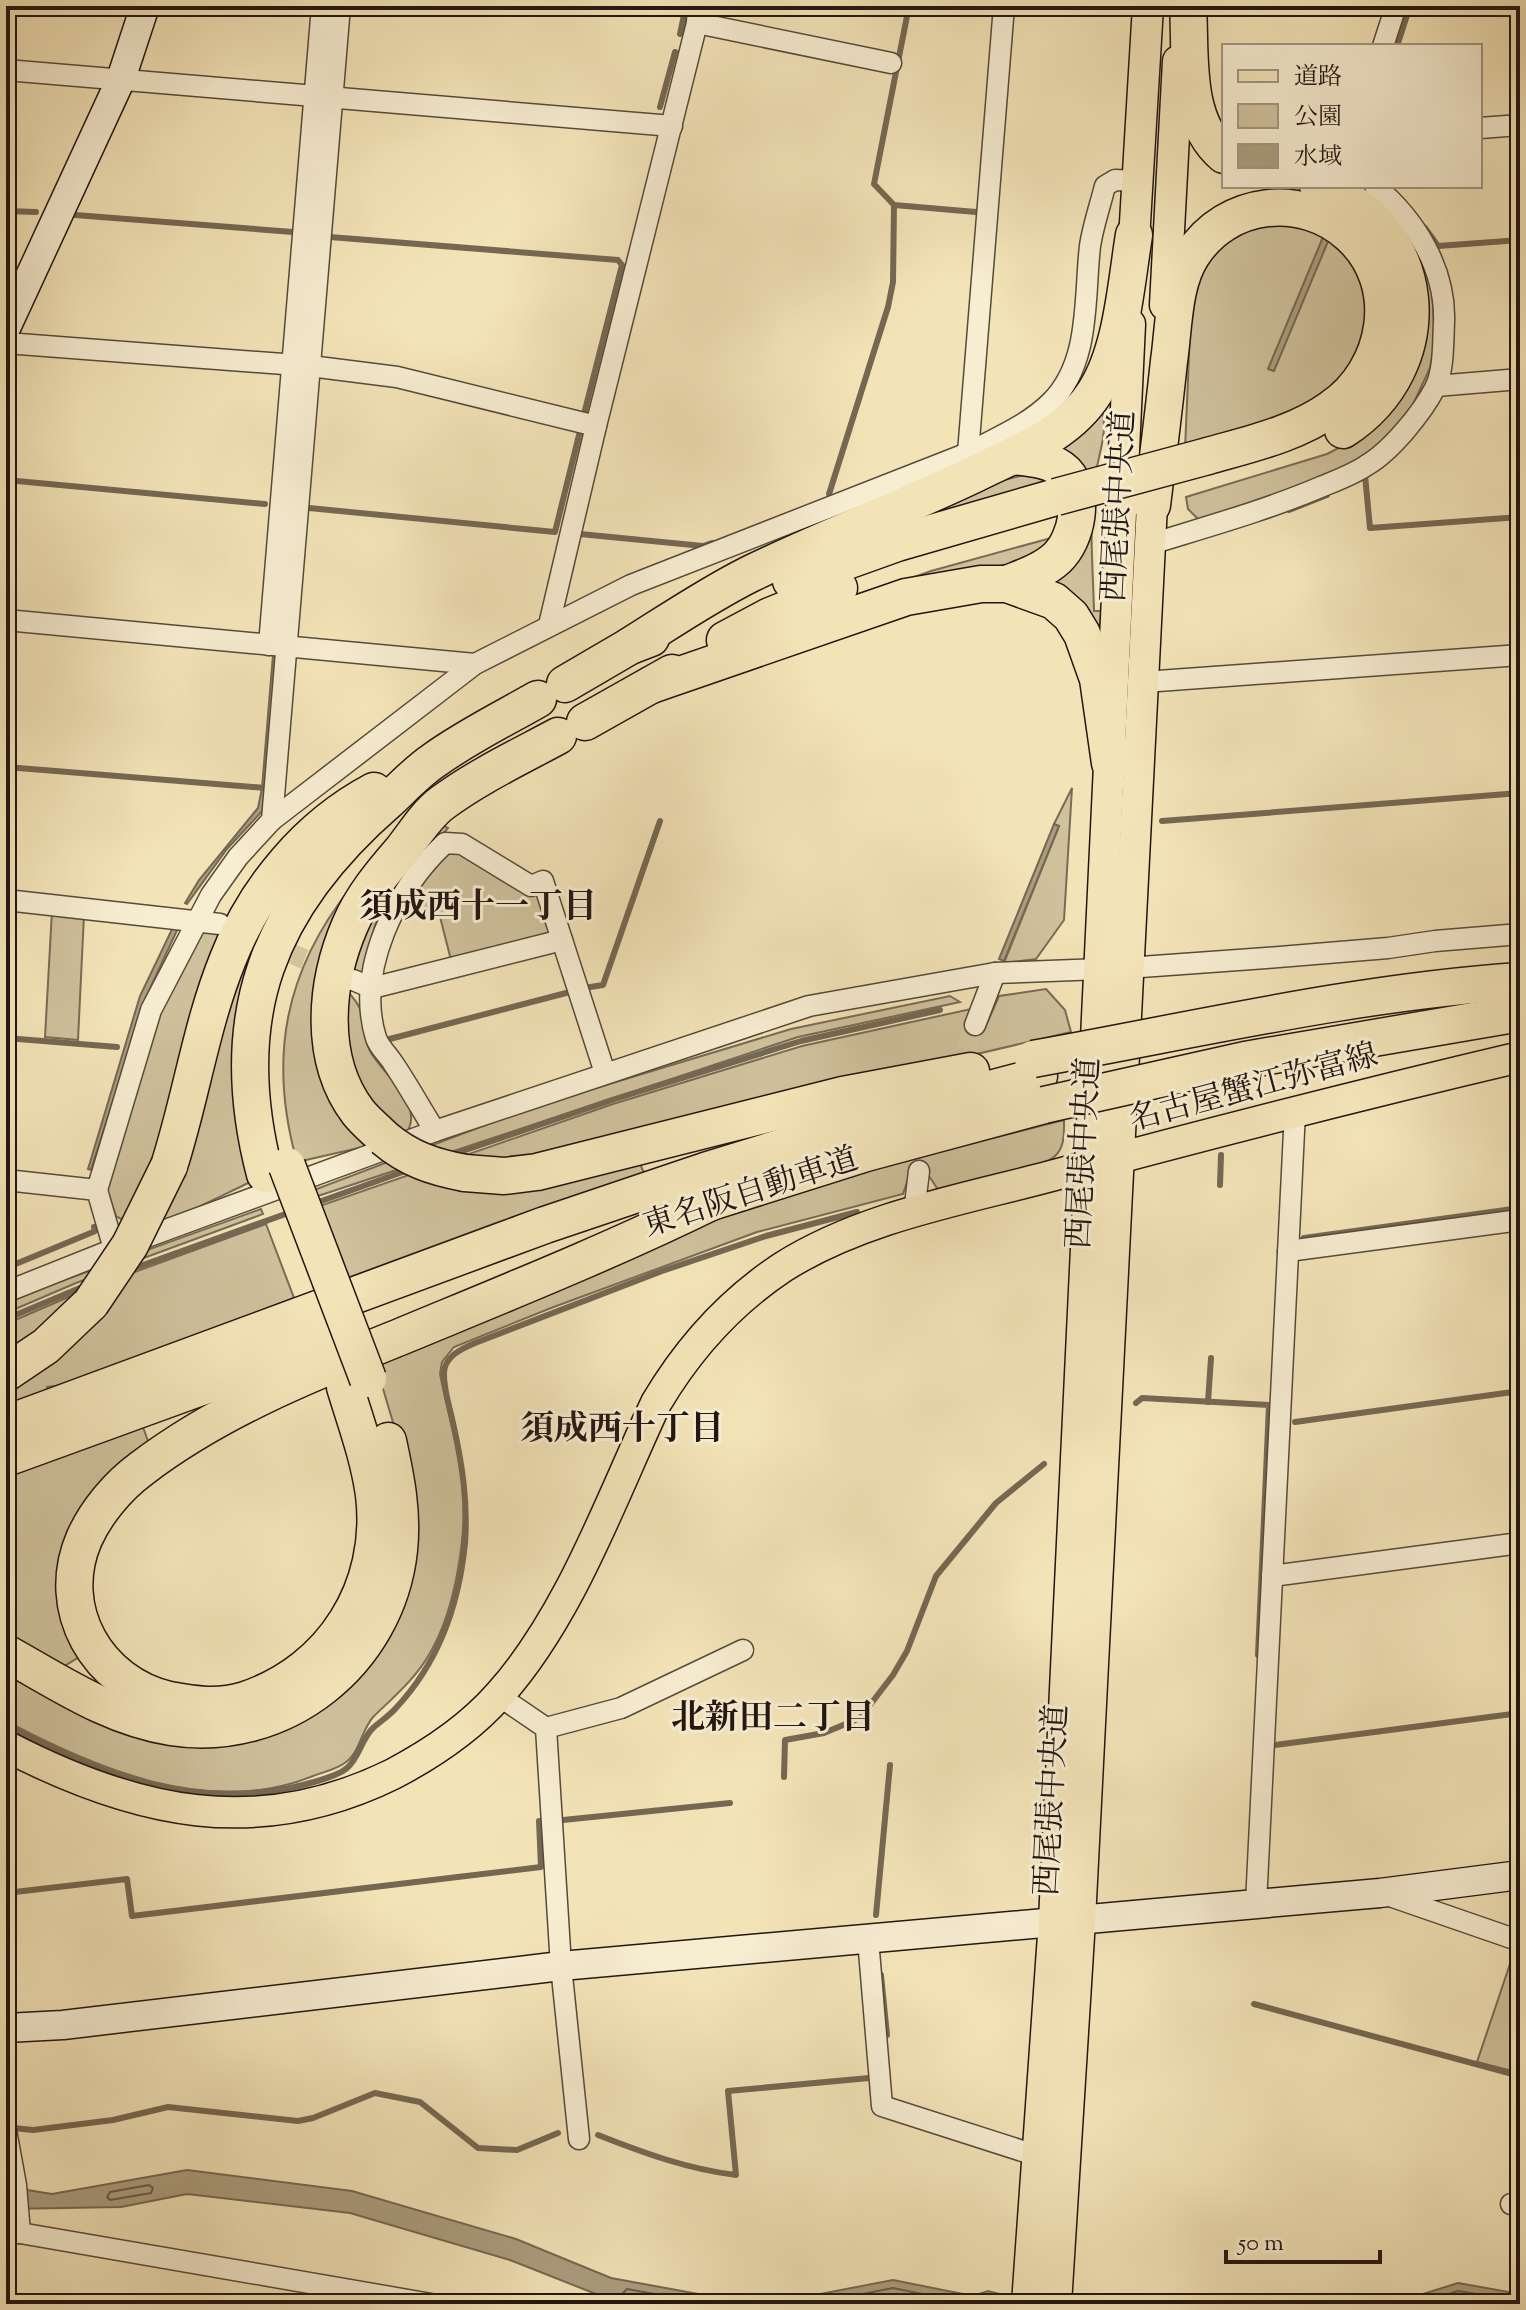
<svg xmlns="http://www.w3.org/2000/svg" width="1526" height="2310" viewBox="0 0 1526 2310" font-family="'Sorts Mill Goudy','Noto Serif JP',serif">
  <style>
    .green { fill: #cfc19c; stroke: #786c56; stroke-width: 2 }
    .water { fill: #ac9e7f; stroke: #756853; stroke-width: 2 }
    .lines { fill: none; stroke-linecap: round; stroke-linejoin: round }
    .shore { stroke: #675a48; stroke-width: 2 }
    .stream { stroke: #756853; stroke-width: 6 }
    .street-tunnel { stroke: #d4c59f; stroke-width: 20; stroke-dasharray: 20 10; stroke-linecap: butt }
    .street-casing { stroke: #564a3b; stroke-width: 23 }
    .secondary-casing { stroke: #221611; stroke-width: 31 }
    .primary-casing { stroke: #221611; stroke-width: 33 }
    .highway-casing { stroke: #221611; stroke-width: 39 }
    .street { stroke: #f7edd1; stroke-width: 20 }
    .secondary { stroke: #f7edd1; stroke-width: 28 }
    .primary { stroke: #f3e4b8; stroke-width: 30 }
    .highway { stroke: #f3e4b8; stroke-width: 36 }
    .highway-bridge-casing { stroke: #221611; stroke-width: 39; stroke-linecap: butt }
    .highway-bridge { stroke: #f3e4b8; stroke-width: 36 }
    .labels { text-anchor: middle; stroke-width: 6; stroke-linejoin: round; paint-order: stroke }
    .street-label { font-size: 32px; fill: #221611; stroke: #f7edd1 }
    .neighbourhood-label { font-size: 34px; font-weight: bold; fill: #221611; stroke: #f7edd1 }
  </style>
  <rect width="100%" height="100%" fill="#f3e4b8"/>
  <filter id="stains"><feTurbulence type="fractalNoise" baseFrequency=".0025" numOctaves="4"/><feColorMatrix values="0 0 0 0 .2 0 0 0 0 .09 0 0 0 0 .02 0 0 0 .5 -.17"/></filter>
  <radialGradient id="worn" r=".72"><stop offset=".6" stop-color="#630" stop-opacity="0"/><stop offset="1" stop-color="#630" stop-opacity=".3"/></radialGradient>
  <g class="green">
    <path d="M 1340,186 L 1363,186 L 1388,206 L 1421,258 L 1432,288 L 1435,340 L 1430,368 L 1409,413 L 1369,457 L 1203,524 L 1188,509 L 1186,497 L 1327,454 L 1362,436 L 1394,403 Z"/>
    <path d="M 1292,218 L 1349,250 L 1373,317 L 1353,372 L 1300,411 L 1185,449 L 1190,332 L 1197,282 L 1207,259 L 1243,226 Z"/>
    <path d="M 1102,410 C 1109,434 1096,460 1094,485 C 1089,526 1093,569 1094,611 L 1101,611 L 1100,637 L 1046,581 L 1067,569 L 1050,452 Z"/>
    <path d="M 1024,475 L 1052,481 L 873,539 L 1004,480 Z"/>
    <path d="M 1051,538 L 1033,561 L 909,579 L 931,571 Z"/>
    <path d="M 1072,788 L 1064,920 L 1036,959 L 1004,963 L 1059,826 L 1054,824 Z"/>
    <path d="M 444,826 L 448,828 L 392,892 L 375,925 L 363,973 L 349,968 L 358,938 L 401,863 Z"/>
    <path d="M 451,849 L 541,894 L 553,931 L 548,939 L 452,964 L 437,905 L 396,916 L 413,888 Z"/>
    <path d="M 352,886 L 323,972 L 372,1145 L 297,1162 C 268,1059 284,971 352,886 Z"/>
    <path d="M 52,911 L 84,915 L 78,1040 L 45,1037 Z"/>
    <path d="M 204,925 L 259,945 L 253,1181 C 227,1192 165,1227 139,1226 C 131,1226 123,1220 116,1216 L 107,1191 C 132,1109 155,994 204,925 Z"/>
    <path d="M 1046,989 L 1065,1010 L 1071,1032 L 578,1147 L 638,1159 L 644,1173 L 496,1223 L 337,1282 L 311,1209 L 613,1104 L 802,1046 L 971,1009 L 967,1032 L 985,1028 L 999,996 Z"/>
    <path d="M 346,990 C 373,1017 357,1025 370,1051 C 382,1074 429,1107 404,1136 L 371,1105 L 349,1061 Z"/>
    <path d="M 950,996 L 960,1002 L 798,1037 L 309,1199 L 306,1193 L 533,1107 L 791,1029 Z"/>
    <path d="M 1064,1120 C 1064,1132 1065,1147 1055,1156 C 1039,1171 964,1184 939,1191 L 925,1170 L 910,1173 L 903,1194 L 757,1232 L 551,1308 L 454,1347 L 442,1362 L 440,1374 C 447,1409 458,1446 462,1481 C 468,1531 456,1609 430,1653 C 416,1678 395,1696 374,1716 C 362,1728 360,1752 346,1762 C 338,1769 323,1772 313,1776 C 211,1818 96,1769 6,1721 L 6,1669 L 286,1725 L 404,1459 L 375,1362 L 707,1222 L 902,1161 Z"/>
    <path d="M 261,1209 L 263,1214 L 76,1283 L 6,1313 L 6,1301 Z"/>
    <path d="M 266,1224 L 294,1298 L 73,1384 L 47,1387 L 48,1394 L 8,1407 L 6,1394 L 40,1369 L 6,1363 L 6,1324 L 80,1292 Z"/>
    <path d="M 143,1427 L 149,1444 L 101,1490 L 81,1656 L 61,1668 L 6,1637 L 6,1474 Z"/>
    <path d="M 1515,1949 L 1520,1951 L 1520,2073 L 1477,2062 Z"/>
  </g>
  <g class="water">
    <path d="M 1323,237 L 1329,239 L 1274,371 L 1268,369 Z"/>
    <path d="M 273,655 L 277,655 L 265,808 L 227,849 L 187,904 L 185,903 L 199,880 L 258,808 L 262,788 Z"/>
    <path d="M 1054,824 L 1059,826 L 1004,961 L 999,959 Z"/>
    <path d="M 175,923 L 179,926 L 146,997 L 91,1170 L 88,1169 L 140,996 Z"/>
    <path d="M 187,2170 L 352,2191 L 516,2239 L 611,2278 L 753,2304 L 637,2304 L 606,2298 L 510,2260 L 350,2213 L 187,2194 L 121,2207 L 6,2209 L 6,2189 L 21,2189 L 52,2194 Z"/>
    <path d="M 893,2280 L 973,2296 L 988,2291 L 1038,2304 L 768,2304 Z"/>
    <path d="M 1458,2283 L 1520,2294 L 1520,2304 L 1391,2304 Z"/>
  </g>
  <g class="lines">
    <g class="shore">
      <path d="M 149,2185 L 153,2188 L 151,2193 L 110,2200 L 107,2197 L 110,2192 Z"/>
      <path d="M 626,2304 L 623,2293 L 627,2289 L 709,2304"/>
      <path d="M 811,2304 L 893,2288 L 971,2304 L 989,2300 L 1006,2304"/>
      <path d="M 1417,2304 L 1458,2291 L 1520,2301"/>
    </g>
    <g class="stream">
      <path d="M 909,6 L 874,184 L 894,205 L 976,212"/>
      <path d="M 680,34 L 686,6"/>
      <path d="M 1397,46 L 1410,6"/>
      <path d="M 660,107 L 675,52"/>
      <path d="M 6,211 L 36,212"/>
      <path d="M 75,215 L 293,232"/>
      <path d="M 1425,228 L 1438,246 L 1520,240"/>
      <path d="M 330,237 L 618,260 L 622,265 L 584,414"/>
      <path d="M 1365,475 L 1370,528 L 1520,517"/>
      <path d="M 6,480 L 265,504"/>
      <path d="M 829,494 L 888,307 L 893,282 L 894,205"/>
      <path d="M 309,508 L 555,532 L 580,431"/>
      <path d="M 1289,510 L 1327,495"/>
      <path d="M 580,534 L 703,546 L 712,543"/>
      <path d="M 6,767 L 265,788"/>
      <path d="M 1162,821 L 1520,793"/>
      <path d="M 584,988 L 603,985 L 660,821"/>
      <path d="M 6,1038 L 117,1047"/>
      <path d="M 382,1041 L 570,992"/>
      <path d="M 448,1156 L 615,1099 L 801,1041 L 940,1010"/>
      <path d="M 1220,1185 L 1221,1155"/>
      <path d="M 313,1204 L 408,1170"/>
      <path d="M 1304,1238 L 1520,1208"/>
      <path d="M 6,1268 L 93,1232 L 95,1231 L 94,1227"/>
      <path d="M 132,1269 L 291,1212"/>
      <path d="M 6,1319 L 87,1285"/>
      <path d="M 1208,1402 L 1211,1358"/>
      <path d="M 1136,1403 L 1142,1398 L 1269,1405 L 1258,1655"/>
      <path d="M 1295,1422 L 1520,1391"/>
      <path d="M 6,1725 C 99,1773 171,1805 278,1790 C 293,1788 336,1778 347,1768 C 359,1758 362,1738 373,1728 C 381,1721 390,1715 396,1708 C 439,1662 459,1605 465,1543 C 468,1501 462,1463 453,1423 C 450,1408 444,1391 444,1375 C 443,1357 461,1349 475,1343 L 662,1271 L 766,1236 L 857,1212"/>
      <path d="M 1275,1745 L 1520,1713"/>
      <path d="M 784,1777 L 785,1740 L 824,1733 L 860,1718 L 893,1675 L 907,1651 L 936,1576 L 996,1503 L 1044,1464"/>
      <path d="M 563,1820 L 730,1803"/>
      <path d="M 6,1893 L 127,1879 L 132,1916 L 541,1867 L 539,1821"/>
      <path d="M 876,1915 L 890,1765"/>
      <path d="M 881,1975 L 887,2035"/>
      <path d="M 1254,2004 L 1520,2076"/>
      <path d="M 14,2128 L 33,2130 L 113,2120 L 168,2107 L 298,2121 L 313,2118 L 375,2093 L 420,2102 L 478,2148 L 517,2150 L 558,2133"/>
      <path d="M 598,2135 C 644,2153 687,2169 736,2175 L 728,2091 L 869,2078"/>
    </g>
    <g class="street-tunnel">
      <path d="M 231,928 L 342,975"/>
      <path d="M 955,1077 L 975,1025"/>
    </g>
    <defs>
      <g id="street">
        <path d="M 697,23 L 891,63"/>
        <path d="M 1383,46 L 1396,6"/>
        <path d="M 6,70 L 672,126"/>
        <path d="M 1480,128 L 1520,125"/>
        <path d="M 6,343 L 310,366 L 397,377 L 596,426"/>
        <path d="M 1436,386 L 1520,379"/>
        <path d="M 968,453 L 1004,6"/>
        <path d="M 1151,544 C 1209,526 1267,510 1323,486 C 1338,480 1354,474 1367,465 C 1391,451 1422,413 1435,388 C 1444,371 1443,342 1444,322 C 1446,269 1415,219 1375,186"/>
        <path d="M 6,620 L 475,664"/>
        <path d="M 549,625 L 596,426 L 697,23 L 698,6"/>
        <path d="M 269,645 L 322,6"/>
        <path d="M 1144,682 L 1520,655"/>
        <path d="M 272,820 L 475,664 L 631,585 L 968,453 C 996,438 1028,425 1051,402 C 1091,362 1084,297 1090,246 C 1093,226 1100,206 1105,186 L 1115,180 L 1137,181"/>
        <path d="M 6,900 L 220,924"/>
        <path d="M 353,980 L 372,988 L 562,940"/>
        <path d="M 975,1025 L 995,973"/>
        <path d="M 435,1131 C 421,1109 408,1085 393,1063 C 388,1055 379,1047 376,1038 C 355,970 396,889 445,843 L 462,844 L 531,886 L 543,881 L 605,1073"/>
        <path d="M 6,1180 L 97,1190 L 114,1249"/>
        <path d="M 97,1190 L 151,1010 L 211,895 L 238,857 L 272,820 L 340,6"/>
        <path d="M 914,1213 L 919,1171"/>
        <path d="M 1288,1251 L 1520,1220"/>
        <path d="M 6,1292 L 114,1249 L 435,1131 L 809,1006 L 995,973 L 1127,968 L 1266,958 L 1388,948 L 1435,941 L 1520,934"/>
        <path d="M 1272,1576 L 1520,1543"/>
        <path d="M 499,1696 L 546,1728 L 561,1966 L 579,2139"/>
        <path d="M 546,1728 L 621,1708 L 743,1650"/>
        <path d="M 1384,1894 L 1520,1941"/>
        <path d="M 1256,1904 L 1295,1111"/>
        <path d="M 868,1939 L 882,2106 L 1038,2156"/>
        <path d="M 6,2130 L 16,2185 L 20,2233"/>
        <path d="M 1511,2204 L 1520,2205"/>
        <path d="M 6,2233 L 20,2233 L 431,2304"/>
      </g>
      <g id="secondary">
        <path d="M 6,328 L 121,79 L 145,6"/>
        <path d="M 6,2028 L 63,2025 L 561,1966 L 1380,1893 L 1520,1875"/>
      </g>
      <g id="primary">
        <path d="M 1133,256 L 1148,6"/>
        <path d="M 1165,305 L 1178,61"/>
        <path d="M 6,1746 C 135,1813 257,1841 393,1774 C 431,1754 470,1728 499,1695 C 570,1616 611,1499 656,1403 C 688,1349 730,1302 783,1267 C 862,1217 961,1200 1051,1176 C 1207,1134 1363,1094 1520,1057"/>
        <path d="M 1027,2304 L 1054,1921 L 1130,324"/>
        <path d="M 1056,2304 L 1080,1920 L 1153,485"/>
      </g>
      <g id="highway">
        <path d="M 1188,6 C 1191,55 1183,120 1224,155"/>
        <path d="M 1318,186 C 1431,226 1442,366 1343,430"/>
        <path d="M 1152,505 C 1158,457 1164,409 1169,361 C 1174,327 1173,284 1192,255 C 1227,200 1303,192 1350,235 C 1404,284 1388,370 1332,408 C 1296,434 1250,444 1208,456"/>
        <path d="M 791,581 L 897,543 L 1056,497"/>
        <path d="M 1007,584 C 1024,577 1043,571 1057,558 C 1077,539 1086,494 1065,472 C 1052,459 1030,458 1012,456"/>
        <path d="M 725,640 L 770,616 L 839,588"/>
        <path d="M 630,646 C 670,621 708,595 750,574 C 824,538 902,509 977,473 C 1019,452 1069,434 1095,392 C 1122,350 1126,284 1134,235"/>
        <path d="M 565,684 L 630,646 L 651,638"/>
        <path d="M 651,685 L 906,597 L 981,584 L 1007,584 L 1054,601 L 1071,616 L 1082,634 L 1098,679 L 1110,763"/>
        <path d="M 585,722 L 672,673"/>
        <path d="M 384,1138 C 375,1129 365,1121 358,1112 C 318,1059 325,983 350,925 C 362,897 382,873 402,850 C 414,835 426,815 442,803 C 477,777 519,757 558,736"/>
        <path d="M 169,1166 C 191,1098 201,1025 228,959 C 255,889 308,826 374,791"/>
        <path d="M 465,1173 L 504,1176 L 537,1172 L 843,1095 L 971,1071"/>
        <path d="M 265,1174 C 224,1017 267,906 388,801 C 403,787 417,772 433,761 C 466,737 503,719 538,699"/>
        <path d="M 692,1208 L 866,1153 L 1044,1105"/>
        <path d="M 6,1373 L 46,1346 L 91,1303"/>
        <path d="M 345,1387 C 356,1423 369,1458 374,1495 C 385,1587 333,1671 245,1700 C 219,1708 195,1705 169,1700 C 97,1683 54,1609 84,1539 C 96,1512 118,1486 141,1469 C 218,1410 311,1373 400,1337 C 506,1293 611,1251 713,1201"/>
        <path d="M 6,1424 L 545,1225 L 705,1171 L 854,1125 L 1039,1076"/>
        <path d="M 6,1458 L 336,1338"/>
        <path d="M 6,1653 C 60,1683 109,1717 171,1727 C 283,1745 387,1662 399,1550 C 403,1512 396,1478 388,1441"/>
      </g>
    </defs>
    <use href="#street" class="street-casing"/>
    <use href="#secondary" class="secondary-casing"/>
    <use href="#primary" class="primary-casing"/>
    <use href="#highway" class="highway-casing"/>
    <use href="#street" class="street"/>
    <use href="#secondary" class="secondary"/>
    <use href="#primary" class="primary"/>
    <use href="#highway" class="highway"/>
    <defs>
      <g id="highway-bridge">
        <path d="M 1056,497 L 1208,456"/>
        <path d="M 1033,1059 C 1195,1030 1356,992 1520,981"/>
        <path d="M 1044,1105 L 1245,1060 L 1520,1013"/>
        <path d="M 384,1138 C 409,1159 433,1167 465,1173"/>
        <path d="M 287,1166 L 368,1379"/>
        <path d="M 91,1303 L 130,1245 L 169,1166"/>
      </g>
    </defs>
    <use href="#highway-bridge" class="highway-bridge-casing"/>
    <use href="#highway-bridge" class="highway-bridge"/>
  </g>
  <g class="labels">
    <g class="street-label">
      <text transform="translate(1117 506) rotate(-87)" y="11">西尾張中央道</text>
      <text transform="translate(1253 1086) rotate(-15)" y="11">名古屋蟹江弥富線</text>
      <text transform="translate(1082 1153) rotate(-87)" y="11">西尾張中央道</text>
      <text transform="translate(750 1191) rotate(-18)" y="11">東名阪自動車道</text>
      <text transform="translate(1050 1800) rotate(-87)" y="11">西尾張中央道</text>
    </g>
    <g class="neighbourhood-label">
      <text x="478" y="917">須成西十一丁目</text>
      <text x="622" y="1439">須成西十丁目</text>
      <text x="773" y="1728">北新田二丁目</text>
    </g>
  </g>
  <rect width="1526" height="2310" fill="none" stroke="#f3e4b8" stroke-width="32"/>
  <rect x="8" y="8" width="1510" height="2294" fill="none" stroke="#221611" stroke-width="4"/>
  <rect x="16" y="16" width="1494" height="2278" fill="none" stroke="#221611" stroke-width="2"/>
  <rect x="1222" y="44" width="260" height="144" fill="#f7edd1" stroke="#a29784" stroke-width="2"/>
  <rect x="1238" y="70" width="40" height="12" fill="#f3e4b8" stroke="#a29784" stroke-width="2"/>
  <text x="1294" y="84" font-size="24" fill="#221611">道路</text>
  <rect x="1238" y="104" width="40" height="24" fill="#cfc19c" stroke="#a29784" stroke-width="2"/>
  <text x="1294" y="124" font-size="24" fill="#221611">公園</text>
  <rect x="1238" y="144" width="40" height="24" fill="#ac9e7f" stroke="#a29784" stroke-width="2"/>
  <text x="1294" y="164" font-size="24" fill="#221611">水域</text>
  <path d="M1226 2250v12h154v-12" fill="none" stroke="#221611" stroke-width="4"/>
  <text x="1238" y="2250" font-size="24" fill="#221611" stroke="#f7edd1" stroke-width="6" paint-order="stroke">50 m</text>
  <rect width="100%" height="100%" filter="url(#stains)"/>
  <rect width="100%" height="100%" fill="url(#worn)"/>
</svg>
